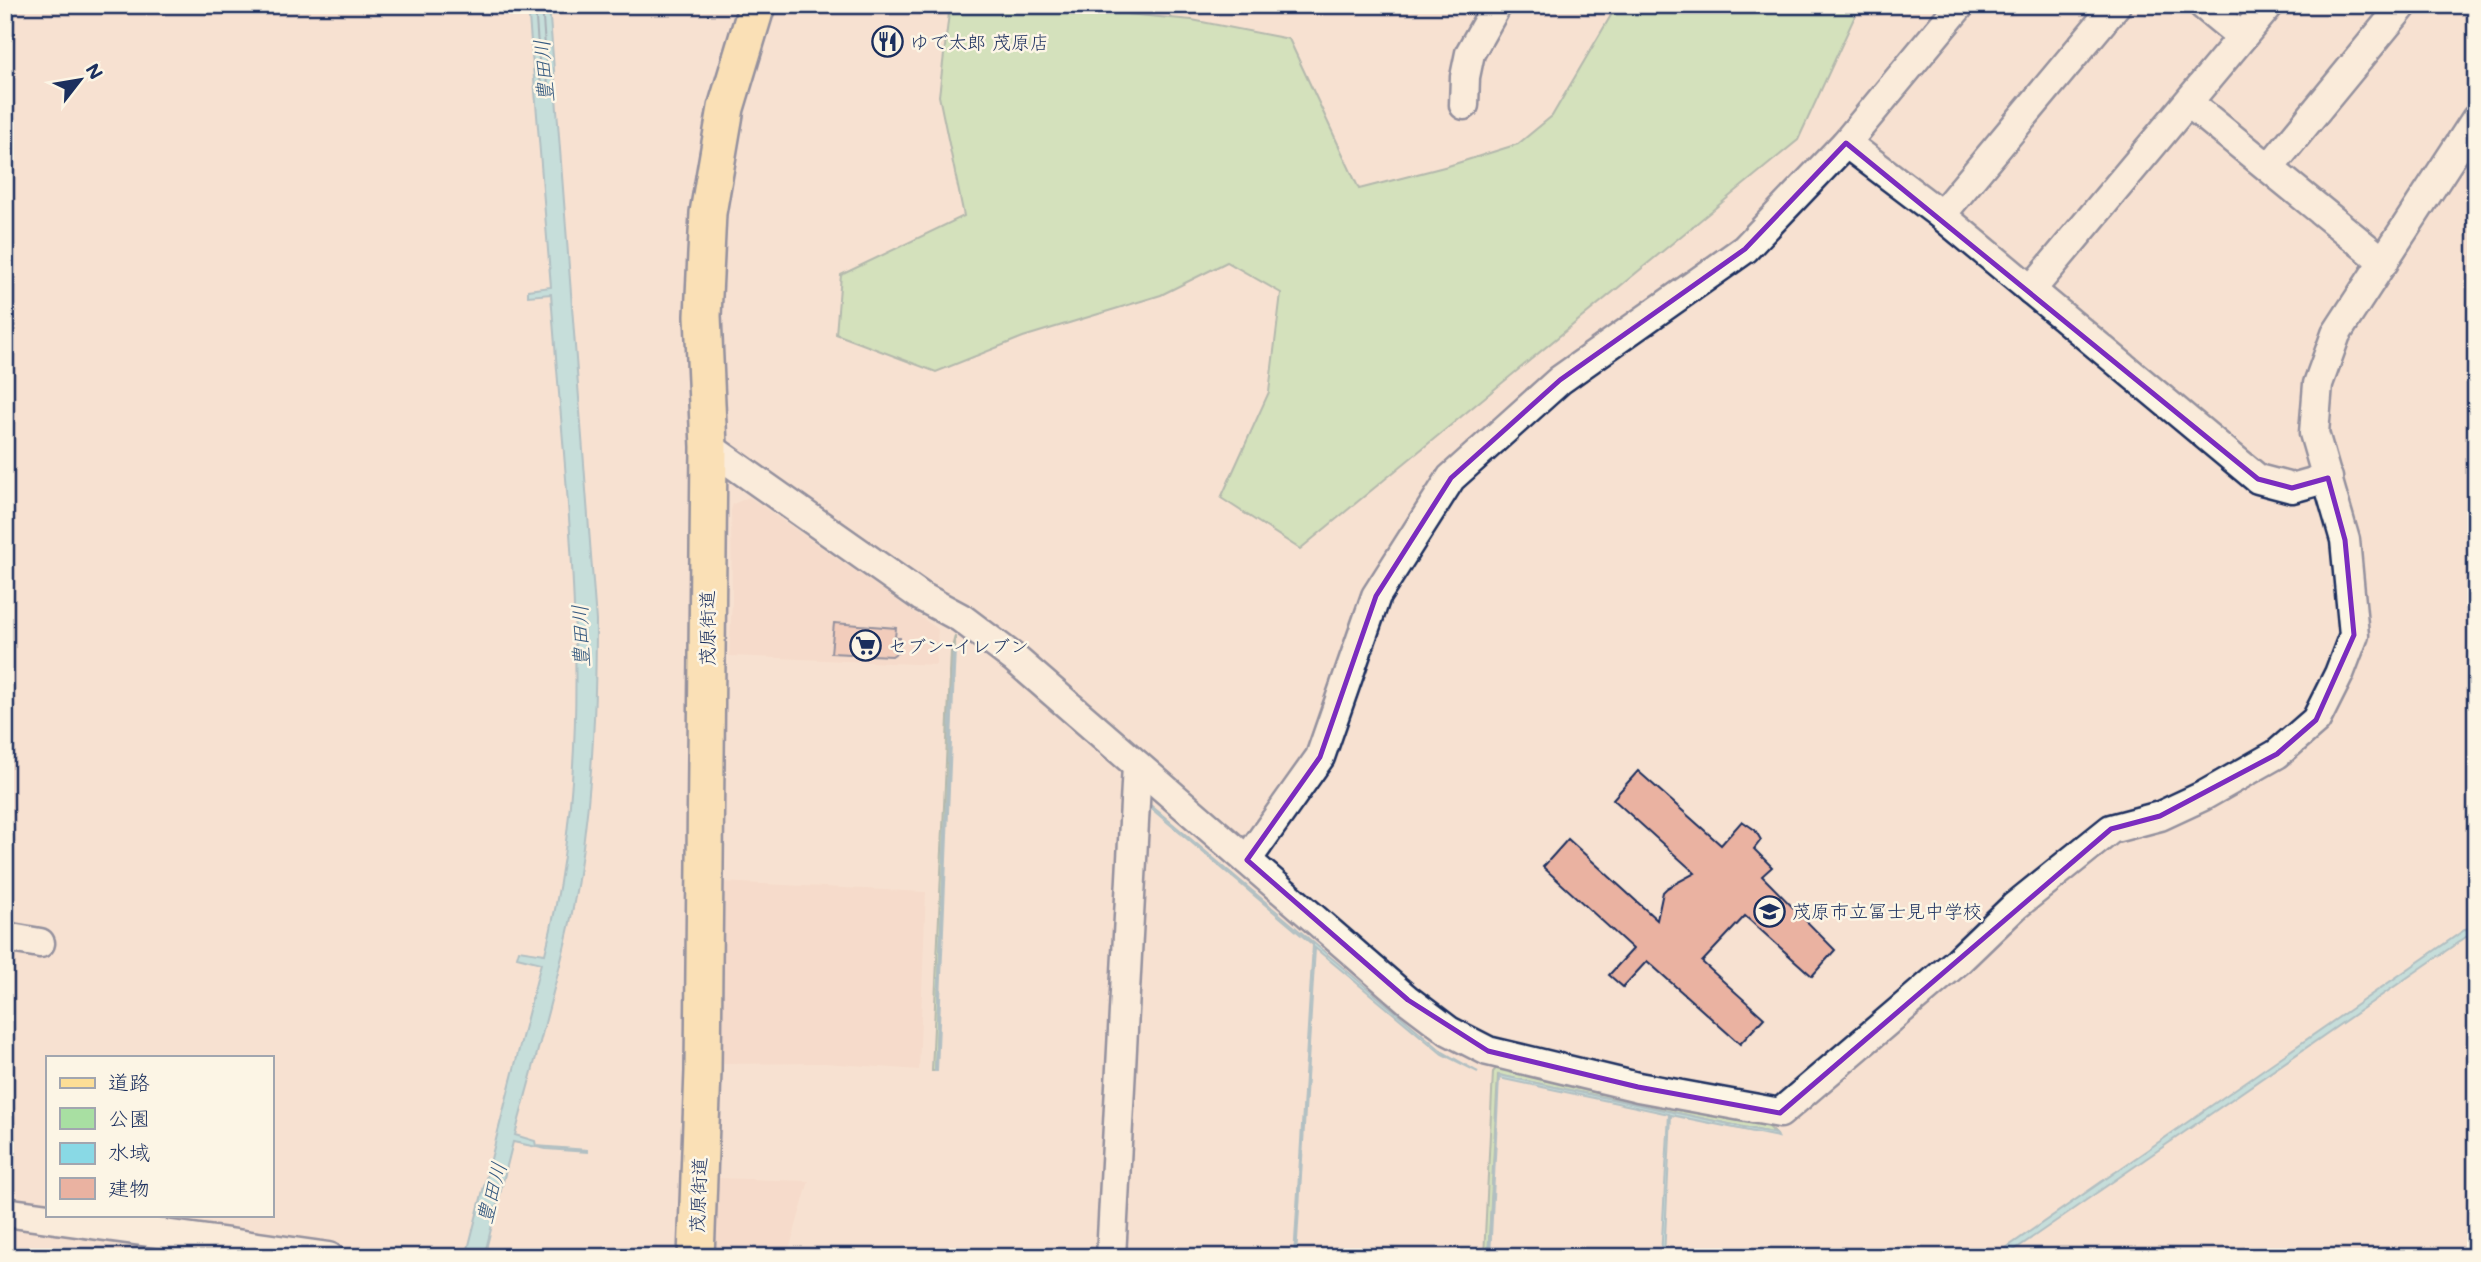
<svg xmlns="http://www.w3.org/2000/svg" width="2481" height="1262" viewBox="0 0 2481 1262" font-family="Mali,'Klee One',sans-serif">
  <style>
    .built { fill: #f3d3c3 }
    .green { fill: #a8dfa2; stroke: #628780; stroke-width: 2 }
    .water { fill: #89d9e5; stroke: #5d95af; stroke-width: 2 }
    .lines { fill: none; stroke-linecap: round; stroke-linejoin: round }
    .shore { stroke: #477394; stroke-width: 2 }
    .building { fill: #eab2a1; stroke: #1b2f5e; stroke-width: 2 }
    .minor-casing { stroke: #1b2f5e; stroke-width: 33 }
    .major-casing { stroke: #1b2f5e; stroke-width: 40 }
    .minor { stroke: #fcf5e5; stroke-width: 28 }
    .major { stroke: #fcde96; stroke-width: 35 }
    .marked { fill: none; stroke: #7b2cbf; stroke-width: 5; stroke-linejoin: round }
    .labels { text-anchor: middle; stroke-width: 5; stroke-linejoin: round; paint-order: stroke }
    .poi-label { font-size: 19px; fill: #1b2f5e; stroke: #fcf5e5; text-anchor: start }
    .street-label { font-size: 19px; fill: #1b2f5e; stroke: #fcf5e5 }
    .water-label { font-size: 21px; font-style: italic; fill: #365a80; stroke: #fcf5e5 }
  </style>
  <rect width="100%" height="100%" fill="#f7e1d1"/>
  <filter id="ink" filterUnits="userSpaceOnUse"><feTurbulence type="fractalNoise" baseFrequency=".0143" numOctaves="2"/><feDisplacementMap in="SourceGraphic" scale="14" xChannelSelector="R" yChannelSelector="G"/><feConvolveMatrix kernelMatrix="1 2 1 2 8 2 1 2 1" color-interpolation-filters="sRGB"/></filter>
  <g filter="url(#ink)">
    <g class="built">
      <path d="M 749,497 L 938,629 L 936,665 L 729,656 L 732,601 L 731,510 L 733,504 Z"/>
      <path d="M 723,882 L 926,892 L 919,1070 L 825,1063 L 720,1064 Z"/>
      <path d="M 718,1178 L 809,1181 L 787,1257 L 715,1257 Z"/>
    </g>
    <g class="green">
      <path d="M 950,5 L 1028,5 L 1192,20 L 1289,39 L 1359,189 L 1448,166 L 1518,144 L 1552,116 L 1617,5 L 1860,5 L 1798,140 L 1300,549 L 1221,498 L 1269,392 L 1281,293 L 1227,262 L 1161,295 L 1023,337 L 936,372 L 836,334 L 841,275 L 964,216 L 939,96 Z"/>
      <path d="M 955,636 L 955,648 L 953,648 L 935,1071 L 932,1071 L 951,651 Z"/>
      <path d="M 1499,1065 L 1766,1124 L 1776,1134 L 1498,1075 L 1488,1257 L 1484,1257 L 1493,1072 Z"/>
    </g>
    <g class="water">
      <path d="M 528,5 L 549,5 L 596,621 C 596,720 591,820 571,918 C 555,991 534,1063 515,1135 L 535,1141 L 536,1146 L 587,1150 L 587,1152 L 546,1149 L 513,1142 L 484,1257 L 466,1257 L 541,963 L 517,957 L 519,950 L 545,954 C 600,737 567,514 551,294 L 528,296 L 528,290 L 551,287 Z"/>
      <path d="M 953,648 L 955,648 L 937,1071 L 935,1071 Z"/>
      <path d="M 1148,803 L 1443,1052 L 1478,1072 L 1442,1054 L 1315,948 L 1296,1257 L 1294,1257 L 1313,945 L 1147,805 Z"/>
      <path d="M 2476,922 L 2476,930 L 2004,1257 L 1993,1257 Z"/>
      <path d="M 1499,1075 L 1776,1134 L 1778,1137 L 1671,1115 L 1664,1257 L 1661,1257 L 1669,1114 L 1499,1078 L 1490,1257 L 1488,1257 Z"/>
    </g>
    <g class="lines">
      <path class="shore" d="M 535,5 L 541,88 L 545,92 L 548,88 L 542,5"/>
    </g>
    <g class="building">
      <path d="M 834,623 L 896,628 L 895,638 L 900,638 L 899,651 L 892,656 L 831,653 Z"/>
      <path d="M 1638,771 L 1721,845 L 1742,821 L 1755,830 L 1761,840 L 1754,849 L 1772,867 L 1762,876 L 1835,950 L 1812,976 L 1745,916 L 1702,962 L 1764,1018 L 1740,1044 L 1647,961 L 1623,987 L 1609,975 L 1633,949 L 1543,867 L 1568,839 L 1657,920 L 1663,892 L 1667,888 L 1695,873 L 1613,799 Z"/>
    </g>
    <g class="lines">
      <defs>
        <g id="minor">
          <path d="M 2203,5 L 2242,37"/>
          <path d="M 2189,103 L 2384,262"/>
          <path d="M 1464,105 L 1465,77 L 1470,53 L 1497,5"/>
          <path d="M 1846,143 L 1941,215 L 2258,479 L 2292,488 L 2328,478"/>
          <path d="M 2270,167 L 2403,5"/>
          <path d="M 1941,215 L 2116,5"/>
          <path d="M 2031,290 L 2269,5"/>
          <path d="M 709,447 L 922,597 L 961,618 L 1014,658 L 1408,1000 L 1449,1031 L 1488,1051 L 1638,1087 L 1780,1113 L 1958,961 L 2014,907 L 2111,829 L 2160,816 L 2203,796 L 2277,754 L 2316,720 L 2339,674 L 2354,635 L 2345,540 L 2314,433 L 2318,384 L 2336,334 L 2476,119"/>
          <path d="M 1247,860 L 1320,757 L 1376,596 L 1451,478 L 1560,380 L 1745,249 L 1846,143 L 1960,5"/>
          <path d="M 5,937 L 40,943"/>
          <path d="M 5,1212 L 329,1257"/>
          <path d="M 1111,1257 L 1137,765"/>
        </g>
        <path id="major" d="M 696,1257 L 703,1071 L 709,447 L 703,316 L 708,213 L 726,108 L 757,5"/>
      </defs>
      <use href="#minor" class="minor-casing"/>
      <use href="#major" class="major-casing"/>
      <use href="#minor" class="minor"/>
      <use href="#major" class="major"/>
    </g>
  </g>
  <path d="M0 0H2481V1262H0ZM 1846,143 L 2258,479 L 2292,488 L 2328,478 L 2345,540 L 2354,635 L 2316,720 L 2277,754 L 2160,816 L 2111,829 L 1780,1113 L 1638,1087 L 1488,1051 L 1408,1000 L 1247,860 L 1320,757 L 1376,596 L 1451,478 L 1560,380 L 1745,249 Z" fill="#f7e1d1" fill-opacity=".55" fill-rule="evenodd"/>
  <path class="marked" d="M 1846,143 L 2258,479 L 2292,488 L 2328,478 L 2345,540 L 2354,635 L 2316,720 L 2277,754 L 2160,816 L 2111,829 L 1780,1113 L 1638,1087 L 1488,1051 L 1408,1000 L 1247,860 L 1320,757 L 1376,596 L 1451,478 L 1560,380 L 1745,249 Z"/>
  <defs>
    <symbol id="restaurant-ring" viewBox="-11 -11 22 22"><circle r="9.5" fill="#fcf5e5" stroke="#1b2f5e" stroke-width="1.5"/><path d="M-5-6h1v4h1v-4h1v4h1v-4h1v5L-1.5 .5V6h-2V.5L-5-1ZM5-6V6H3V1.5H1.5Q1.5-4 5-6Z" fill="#1b2f5e"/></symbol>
    <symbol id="supermarket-ring" viewBox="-11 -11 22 22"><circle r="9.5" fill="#fcf5e5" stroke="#1b2f5e" stroke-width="1.5"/><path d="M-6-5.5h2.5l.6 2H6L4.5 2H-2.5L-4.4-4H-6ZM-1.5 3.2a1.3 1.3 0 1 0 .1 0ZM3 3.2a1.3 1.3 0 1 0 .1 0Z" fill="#1b2f5e"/></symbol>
    <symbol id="school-ring" viewBox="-11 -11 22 22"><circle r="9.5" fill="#fcf5e5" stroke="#1b2f5e" stroke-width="1.5"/><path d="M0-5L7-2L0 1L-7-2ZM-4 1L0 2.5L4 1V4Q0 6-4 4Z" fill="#1b2f5e"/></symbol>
  </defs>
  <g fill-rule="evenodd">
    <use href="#restaurant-ring" x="870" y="24" width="35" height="35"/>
    <use href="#supermarket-ring" x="848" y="628" width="35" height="35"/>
    <use href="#school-ring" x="1752" y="894" width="35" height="35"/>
  </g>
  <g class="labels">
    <g class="poi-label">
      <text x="910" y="49">ゆで太郎 茂原店</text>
      <text x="888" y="653">セブン-イレブン</text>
      <text x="1792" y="918">茂原市立冨士見中学校</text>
    </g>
    <g class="street-label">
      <text transform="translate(707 628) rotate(-90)" y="7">茂原街道</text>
      <text transform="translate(698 1195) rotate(-88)" y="7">茂原街道</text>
    </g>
    <g class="water-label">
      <text transform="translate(544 71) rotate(-94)" y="7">豊田川</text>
      <text transform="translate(581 636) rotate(-92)" y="7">豊田川</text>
      <text transform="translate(492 1193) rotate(-75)" y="7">豊田川</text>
    </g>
  </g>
  <rect width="2481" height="1262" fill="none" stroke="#fcf5e5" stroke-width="28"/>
  <rect x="14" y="14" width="2453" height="1234" fill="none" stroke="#1b2f5e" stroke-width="2.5" filter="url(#ink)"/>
  <rect x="46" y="1056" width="228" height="161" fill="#fcf5e5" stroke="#a2a6af" stroke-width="2"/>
  <rect x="60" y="1078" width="35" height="10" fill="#fcde96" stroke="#a2a6af" stroke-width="2"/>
  <text x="108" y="1090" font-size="21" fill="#1b2f5e">道路</text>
  <rect x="60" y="1108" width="35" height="21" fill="#a8dfa2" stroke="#a2a6af" stroke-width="2"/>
  <text x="108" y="1126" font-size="21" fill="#1b2f5e">公園</text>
  <rect x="60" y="1143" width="35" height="21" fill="#89d9e5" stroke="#a2a6af" stroke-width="2"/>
  <text x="108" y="1160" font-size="21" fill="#1b2f5e">水域</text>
  <rect x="60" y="1178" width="35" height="21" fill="#eab2a1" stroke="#a2a6af" stroke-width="2"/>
  <text x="108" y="1196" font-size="21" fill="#1b2f5e">建物</text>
  <g transform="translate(80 80) rotate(59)" stroke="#fcf5e5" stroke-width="5" paint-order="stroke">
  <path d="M0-5L12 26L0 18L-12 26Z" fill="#1b2f5e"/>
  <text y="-10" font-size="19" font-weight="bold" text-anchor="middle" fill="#1b2f5e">N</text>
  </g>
</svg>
